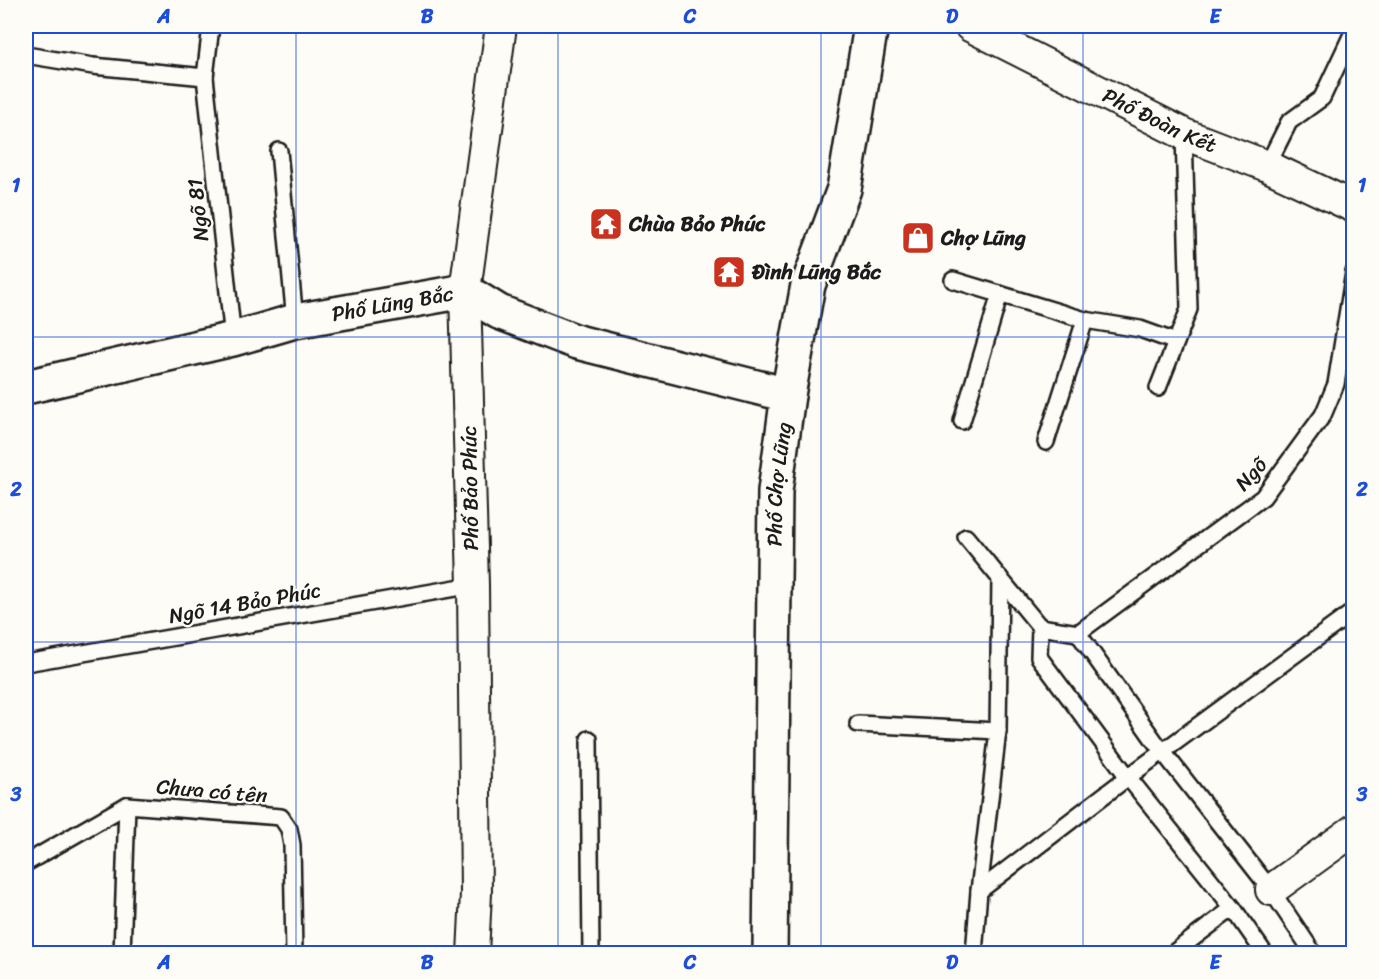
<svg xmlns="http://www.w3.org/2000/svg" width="1379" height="979" viewBox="0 0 1379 979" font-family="Sriracha,sans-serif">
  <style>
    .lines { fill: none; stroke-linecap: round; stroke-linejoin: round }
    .lane-casing { stroke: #1c1c1c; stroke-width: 20 }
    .street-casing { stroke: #1c1c1c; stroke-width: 34 }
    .secondary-casing { stroke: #1c1c1c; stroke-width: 38 }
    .lane { stroke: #fdfcf7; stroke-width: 15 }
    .street { stroke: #fdfcf7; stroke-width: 30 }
    .secondary { stroke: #fdfcf7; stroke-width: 33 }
    .grid { fill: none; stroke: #1d4ed8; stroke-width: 1.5; stroke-opacity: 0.55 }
    .labels { text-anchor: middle; stroke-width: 4.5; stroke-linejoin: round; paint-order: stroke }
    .street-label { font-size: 21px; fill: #1c1c1c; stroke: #fdfcf7 }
    .poi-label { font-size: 21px; font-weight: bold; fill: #1c1c1c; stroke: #fdfcf7; text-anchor: start }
    .neatline { fill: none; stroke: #1d4ed8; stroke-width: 2 }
    .grid-label { font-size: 20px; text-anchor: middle; font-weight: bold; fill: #1d4ed8 }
  </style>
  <rect width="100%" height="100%" fill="#fdfcf7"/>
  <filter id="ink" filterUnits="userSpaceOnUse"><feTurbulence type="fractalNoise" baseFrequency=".0167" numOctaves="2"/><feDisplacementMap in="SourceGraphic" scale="12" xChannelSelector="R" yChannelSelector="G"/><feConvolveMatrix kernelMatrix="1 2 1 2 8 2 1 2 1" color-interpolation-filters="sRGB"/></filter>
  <g filter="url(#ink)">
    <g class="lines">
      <defs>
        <g id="lane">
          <path d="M 26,55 L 93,66 L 205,77 L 211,26"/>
          <path d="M 205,77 L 233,339"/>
          <path d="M 279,151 L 295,321"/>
          <path d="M 1267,166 L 1289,122 L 1322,98 L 1354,30"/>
          <path d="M 953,280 L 1085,320 L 1140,329 L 1176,342"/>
          <path d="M 1158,388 L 1189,309 L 1184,134"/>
          <path d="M 962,421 L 1000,294"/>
          <path d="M 1046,442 L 1085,320"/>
          <path d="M 966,537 L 1040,627 L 1039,657 L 1128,777 L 1233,908 L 1265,954"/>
          <path d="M 1040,627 L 1078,633 L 1156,743 L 1271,890 L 1314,954"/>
          <path d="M 1078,633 L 1263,497 L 1323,415 L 1336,384 L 1354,272"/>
          <path d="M 26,663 L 473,585"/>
          <path d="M 858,724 L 998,731"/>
          <path d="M 589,739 L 591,954"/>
          <path d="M 127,805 L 281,817 L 289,829 L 292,845 L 294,954"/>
          <path d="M 26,863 L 127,805"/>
          <path d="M 979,891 L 1128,777 L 1354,611"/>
          <path d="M 122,954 L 127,805"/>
          <path d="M 974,954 L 979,891 L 998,731 L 1000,578"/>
          <path d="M 1172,954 L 1233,908"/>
        </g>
        <g id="street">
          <path id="s1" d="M 970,26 L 1184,134 L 1267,166 L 1354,207"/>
          <path d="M 1271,890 L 1354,830"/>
          <path d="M 473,954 L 476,893 L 473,585 L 465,291 L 501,26"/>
        </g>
        <g id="secondary">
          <path id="s2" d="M 26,387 L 233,339 L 295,321 L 465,291 L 499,312 L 577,342 L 788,395"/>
          <path id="s3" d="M 770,954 L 775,491 L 788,395 L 808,285 L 844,189 L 871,26"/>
        </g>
      </defs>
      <use href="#lane" class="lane-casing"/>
      <use href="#street" class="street-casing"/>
      <use href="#secondary" class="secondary-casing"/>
      <use href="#lane" class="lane"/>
      <use href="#street" class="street"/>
      <use href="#secondary" class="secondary"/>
    </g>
  </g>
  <path class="grid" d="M 296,26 L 296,954M 558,26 L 558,954M 821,26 L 821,954M 1083,26 L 1083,954M 26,337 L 1354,337M 26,642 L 1354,642"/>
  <defs>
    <symbol id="temple-square" viewBox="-11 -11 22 22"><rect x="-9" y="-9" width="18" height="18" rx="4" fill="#c8321e" stroke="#fdfcf7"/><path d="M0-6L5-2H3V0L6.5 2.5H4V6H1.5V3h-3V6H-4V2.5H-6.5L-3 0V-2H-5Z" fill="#fff"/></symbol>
    <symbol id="shop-square" viewBox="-11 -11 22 22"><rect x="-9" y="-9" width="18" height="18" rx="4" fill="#c8321e" stroke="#fdfcf7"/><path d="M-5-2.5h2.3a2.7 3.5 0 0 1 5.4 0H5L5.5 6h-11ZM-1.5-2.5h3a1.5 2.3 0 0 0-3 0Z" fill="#fff"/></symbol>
  </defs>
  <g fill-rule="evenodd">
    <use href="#temple-square" x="587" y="205" width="38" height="38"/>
    <use href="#shop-square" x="899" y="219" width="38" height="38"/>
    <use href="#temple-square" x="710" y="253" width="38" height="38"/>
  </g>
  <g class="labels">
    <g class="street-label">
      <text dy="7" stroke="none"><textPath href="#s1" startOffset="212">Phố Đoàn Kết</textPath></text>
      <text transform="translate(198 210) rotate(-96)" y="7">Ngõ 81</text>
      <text dy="7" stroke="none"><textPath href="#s2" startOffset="376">Phố Lũng Bắc</textPath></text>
      <text transform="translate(1251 474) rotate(-48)" y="7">Ngõ</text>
      <text dy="7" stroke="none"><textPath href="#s3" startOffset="470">Phố Chợ Lũng</textPath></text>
      <text transform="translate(470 488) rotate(-91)" y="7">Phố Bảo Phúc</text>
      <text transform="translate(245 603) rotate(-10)" y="7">Ngõ 14 Bảo Phúc</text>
      <text transform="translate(212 791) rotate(5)" y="7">Chưa có tên</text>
    </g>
    <g class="poi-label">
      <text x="629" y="231">Chùa Bảo Phúc</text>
      <text x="941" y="245">Chợ Lũng</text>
      <text x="752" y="279">Đình Lũng Bắc</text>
    </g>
  </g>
  <rect width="1379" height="979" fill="none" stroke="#fdfcf7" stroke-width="66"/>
  <rect x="33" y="33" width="1313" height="913" class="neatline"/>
  <g class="grid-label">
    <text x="164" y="23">A</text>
    <text x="427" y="23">B</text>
    <text x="690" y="23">C</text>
    <text x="952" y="23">D</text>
    <text x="1215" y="23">E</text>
    <text x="16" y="192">1</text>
    <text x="1362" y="192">1</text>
    <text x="16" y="496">2</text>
    <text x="1362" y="496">2</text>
    <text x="16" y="801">3</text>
    <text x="1362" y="801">3</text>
    <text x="164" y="969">A</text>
    <text x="427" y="969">B</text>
    <text x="690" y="969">C</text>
    <text x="952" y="969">D</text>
    <text x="1215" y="969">E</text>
  </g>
</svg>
